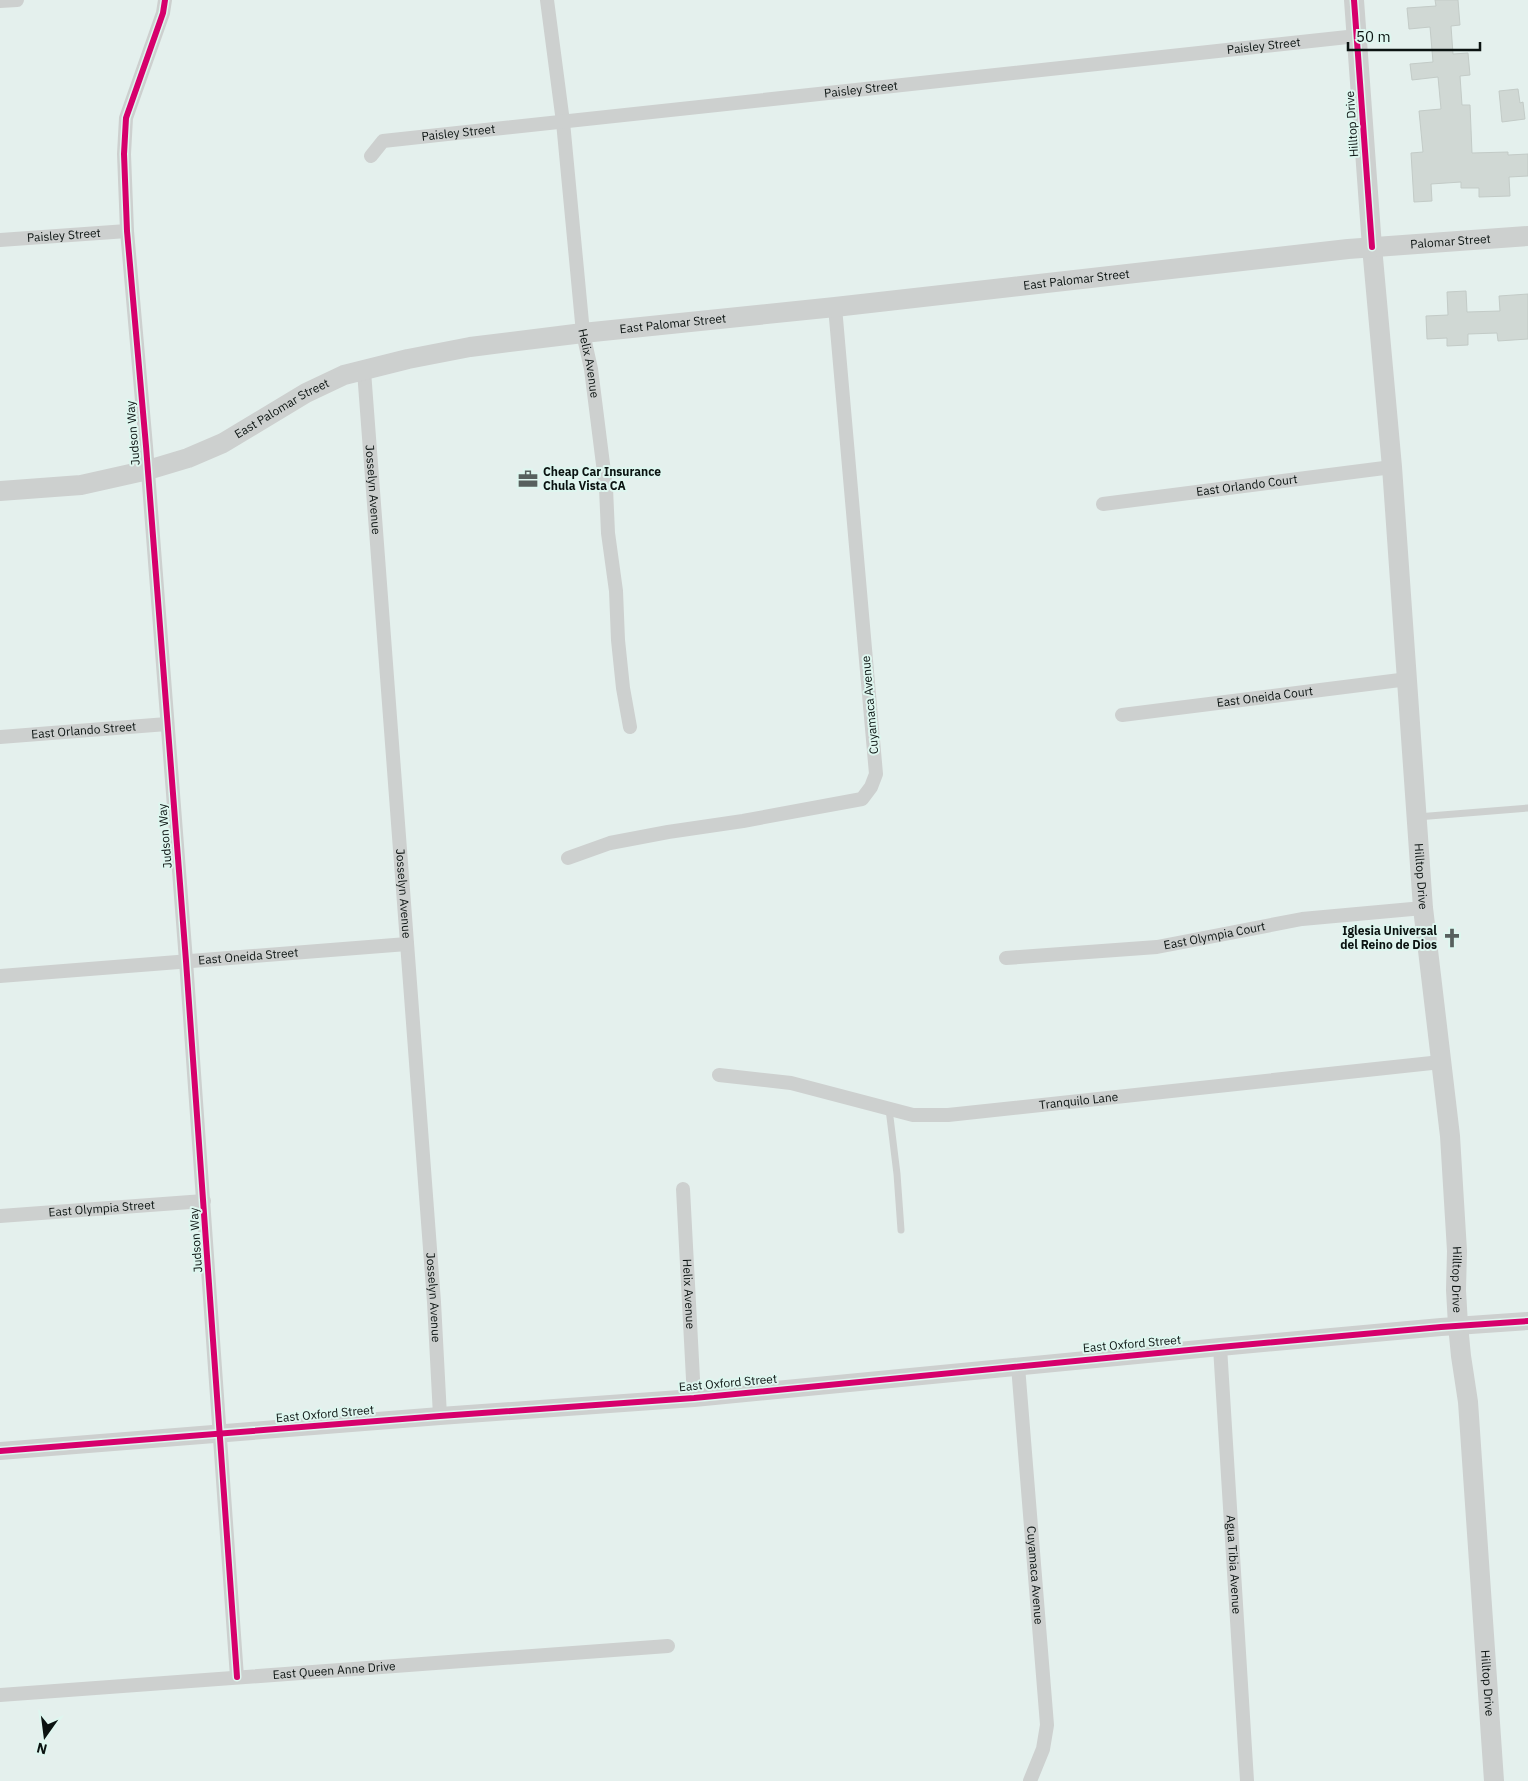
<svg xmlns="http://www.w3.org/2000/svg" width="1528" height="1781" viewBox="0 0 1528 1781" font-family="'IBM Plex Sans',sans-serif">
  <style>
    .building { fill: #d0d8d4; stroke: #c3cbc7 }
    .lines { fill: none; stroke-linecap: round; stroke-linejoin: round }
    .service { stroke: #cdd0cf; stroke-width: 7 }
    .minor { stroke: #cdd0cf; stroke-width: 14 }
    .tertiary { stroke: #cdd0cf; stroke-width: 18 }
    .secondary { stroke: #cdd0cf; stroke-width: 20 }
    .cycleway-casing { stroke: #def6ef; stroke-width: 9 }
    .cycleway { stroke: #d6006c; stroke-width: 6 }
    .labels { text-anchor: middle; stroke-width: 4; stroke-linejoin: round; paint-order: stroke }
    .street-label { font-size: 12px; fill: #0b1311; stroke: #def6ef }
    .poi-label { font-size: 12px; font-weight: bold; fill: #0b1311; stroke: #def6ef; text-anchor: start }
  </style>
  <rect width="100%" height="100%" fill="#e4f0ed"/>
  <g class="building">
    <path d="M 1435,0 L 1458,0 L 1460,25 L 1451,26 L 1453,54 L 1468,53 L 1470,75 L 1460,76 L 1462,105 L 1470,105 L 1472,153 L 1508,152 L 1508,155 L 1528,154 L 1528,176 L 1509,177 L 1510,196 L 1479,197 L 1479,188 L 1461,188 L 1461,182 L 1431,184 L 1432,201 L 1414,202 L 1411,153 L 1423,152 L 1419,111 L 1441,109 L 1438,77 L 1412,80 L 1410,64 L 1433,62 L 1430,27 L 1409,29 L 1407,8 L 1436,6 Z"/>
    <path d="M 1518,89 L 1520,103 L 1523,102 L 1525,119 L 1502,122 L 1499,91 Z"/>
    <path d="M 1466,291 L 1467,312 L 1500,311 L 1499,296 L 1528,294 L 1528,339 L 1498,341 L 1497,333 L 1468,334 L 1468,345 L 1447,346 L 1447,338 L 1427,339 L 1426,316 L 1448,315 L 1447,292 Z"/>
  </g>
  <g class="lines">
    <g class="service">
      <path d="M 1417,817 L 1528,808"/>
      <path d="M 889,1109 L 897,1174 L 901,1230"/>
    </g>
    <g class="minor">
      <path d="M 165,0 L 163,13 L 126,118 L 124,154 L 127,231 L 146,446 L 186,961 L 237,1677"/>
      <path id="s1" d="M 547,0 L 563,122 L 583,333 L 591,369 L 606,488 L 608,533 L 616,591 L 618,640 L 623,688 L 630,727"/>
      <path d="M 0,1 L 17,0"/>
      <path id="s2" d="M 371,156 L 383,141 L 1357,36"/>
      <path id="s3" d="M 0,240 L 127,231"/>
      <path id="s4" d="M 364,371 L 434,1302 L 440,1416"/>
      <path id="s5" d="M 1103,504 L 1392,467"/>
      <path id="s6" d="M 1122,715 L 1408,679"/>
      <path id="s7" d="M 0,737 L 167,724"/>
      <path d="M 568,858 L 610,843 L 668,832 L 743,821 L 862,799 L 871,787 L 876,774 L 835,307"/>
      <path id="s8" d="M 1006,958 L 1157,947 L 1302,919 L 1423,908"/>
      <path id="s9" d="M 0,976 L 407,944"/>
      <path id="s10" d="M 719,1075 L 791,1083 L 913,1115 L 948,1115 L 1441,1062"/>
      <path id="s11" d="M 683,1189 L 694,1398"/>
      <path id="s12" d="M 0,1216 L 204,1201"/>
      <path id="s13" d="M 1220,1347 L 1247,1781"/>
      <path id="s14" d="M 1018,1366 L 1047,1725 L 1043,1749 L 1030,1781"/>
      <path id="s15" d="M 0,1695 L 668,1646"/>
    </g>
    <path class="tertiary" d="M 0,1451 L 440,1416 L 694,1398 L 1220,1347 L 1441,1327 L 1528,1321"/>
    <g class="secondary">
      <path id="s16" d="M 1354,0 L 1372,247 L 1392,467 L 1423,908 L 1450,1136 L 1457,1251 L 1456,1290 L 1458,1325 L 1461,1356 L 1468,1402 L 1494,1781"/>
      <path id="s17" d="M 0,491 L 81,485 L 148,470 L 188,458 L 223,443 L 306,393 L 344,375 L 408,359 L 470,347 L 583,333 L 835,307 L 1348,249 L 1528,236"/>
    </g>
    <defs>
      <g id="cycleway">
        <path d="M 165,0 L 163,13 L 126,118 L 124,154 L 127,231 L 146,446 L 186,961 L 237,1677"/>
        <path d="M 1354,0 L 1372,247"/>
        <path d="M 0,1451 L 440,1416 L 694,1398 L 1220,1347 L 1441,1327 L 1528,1321"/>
      </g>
    </defs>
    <use href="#cycleway" class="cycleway-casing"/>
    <use href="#cycleway" class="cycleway"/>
  </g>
  <defs>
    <symbol id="office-bare" viewBox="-9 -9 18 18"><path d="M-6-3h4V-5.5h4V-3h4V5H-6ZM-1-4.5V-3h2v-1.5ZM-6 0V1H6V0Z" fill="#57605e" stroke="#def6ef" stroke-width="2.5" paint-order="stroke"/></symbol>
    <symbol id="church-bare" viewBox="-9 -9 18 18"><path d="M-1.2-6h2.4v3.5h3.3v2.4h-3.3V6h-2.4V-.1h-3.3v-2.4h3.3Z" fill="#57605e" stroke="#def6ef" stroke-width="2.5" paint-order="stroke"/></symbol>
  </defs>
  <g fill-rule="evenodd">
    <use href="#office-bare" x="514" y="465" width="28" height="28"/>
    <use href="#church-bare" x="1438" y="924" width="28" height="28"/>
  </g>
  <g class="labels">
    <g class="street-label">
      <text dy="4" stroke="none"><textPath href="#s2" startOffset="905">Paisley Street</textPath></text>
      <text dy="4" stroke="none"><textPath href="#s2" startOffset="500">Paisley Street</textPath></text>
      <text transform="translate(1352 124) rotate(-94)" y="4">Hilltop Drive</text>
      <text dy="4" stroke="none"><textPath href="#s2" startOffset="95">Paisley Street</textPath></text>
      <text dy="4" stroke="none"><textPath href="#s3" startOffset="64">Paisley Street</textPath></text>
      <text dy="4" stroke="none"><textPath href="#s17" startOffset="1484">Palomar Street</textPath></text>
      <text dy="4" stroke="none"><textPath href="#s17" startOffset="1108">East Palomar Street</textPath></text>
      <text dy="4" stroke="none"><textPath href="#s17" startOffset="702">East Palomar Street</textPath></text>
      <text dy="4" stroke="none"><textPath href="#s1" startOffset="366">Helix Avenue</textPath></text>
      <text dy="4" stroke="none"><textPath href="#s17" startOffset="298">East Palomar Street</textPath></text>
      <text transform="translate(133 433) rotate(-95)" y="4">Judson Way</text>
      <text dy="4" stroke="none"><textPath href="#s5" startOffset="145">East Orlando Court</textPath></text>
      <text dy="4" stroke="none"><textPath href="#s4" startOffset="119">Josselyn Avenue</textPath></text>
      <text dy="4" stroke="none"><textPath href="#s6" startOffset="144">East Oneida Court</textPath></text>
      <text transform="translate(870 705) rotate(-95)" y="4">Cuyamaca Avenue</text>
      <text dy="4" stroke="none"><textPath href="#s7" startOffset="84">East Orlando Street</textPath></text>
      <text transform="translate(165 836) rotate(-95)" y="4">Judson Way</text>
      <text dy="4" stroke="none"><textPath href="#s16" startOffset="879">Hilltop Drive</textPath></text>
      <text dy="4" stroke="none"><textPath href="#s4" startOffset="524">Josselyn Avenue</textPath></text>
      <text dy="4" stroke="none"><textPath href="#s8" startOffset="210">East Olympia Court</textPath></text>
      <text dy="4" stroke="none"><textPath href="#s9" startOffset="249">East Oneida Street</textPath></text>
      <text dy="4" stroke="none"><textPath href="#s10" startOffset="365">Tranquilo Lane</textPath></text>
      <text dy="4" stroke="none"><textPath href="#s12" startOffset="102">East Olympia Street</textPath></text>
      <text transform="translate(196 1240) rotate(-94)" y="4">Judson Way</text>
      <text dy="4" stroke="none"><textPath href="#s16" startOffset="1284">Hilltop Drive</textPath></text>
      <text dy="4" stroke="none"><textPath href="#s11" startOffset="105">Helix Avenue</textPath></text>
      <text dy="4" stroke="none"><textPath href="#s4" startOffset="929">Josselyn Avenue</textPath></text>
      <text transform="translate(1132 1344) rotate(-5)" y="4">East Oxford Street</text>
      <text transform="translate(728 1383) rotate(-5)" y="4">East Oxford Street</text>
      <text transform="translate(325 1414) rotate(-5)" y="4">East Oxford Street</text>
      <text dy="4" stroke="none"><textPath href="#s13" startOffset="218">Agua Tibia Avenue</textPath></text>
      <text dy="4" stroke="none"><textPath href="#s14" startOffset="210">Cuyamaca Avenue</textPath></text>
      <text dy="4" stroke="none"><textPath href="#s15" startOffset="335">East Queen Anne Drive</textPath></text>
      <text dy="4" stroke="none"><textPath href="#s16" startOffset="1689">Hilltop Drive</textPath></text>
    </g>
    <g class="poi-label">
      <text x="543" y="476">Cheap Car Insurance<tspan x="543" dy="14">Chula Vista CA</tspan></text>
      <text x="1437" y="935" text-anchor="end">Iglesia Universal<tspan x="1437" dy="14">del Reino de Dios</tspan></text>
    </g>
  </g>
  <g transform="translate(45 1736) rotate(194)" stroke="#def6ef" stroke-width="4" paint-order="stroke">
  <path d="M0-4L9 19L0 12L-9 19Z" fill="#0b1311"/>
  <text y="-8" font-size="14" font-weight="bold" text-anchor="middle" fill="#0b1311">N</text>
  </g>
  <path d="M1348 42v8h132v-8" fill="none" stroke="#0b1311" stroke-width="2.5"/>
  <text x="1356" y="42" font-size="15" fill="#0b1311" stroke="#def6ef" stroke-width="4" paint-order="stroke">50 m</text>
</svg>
